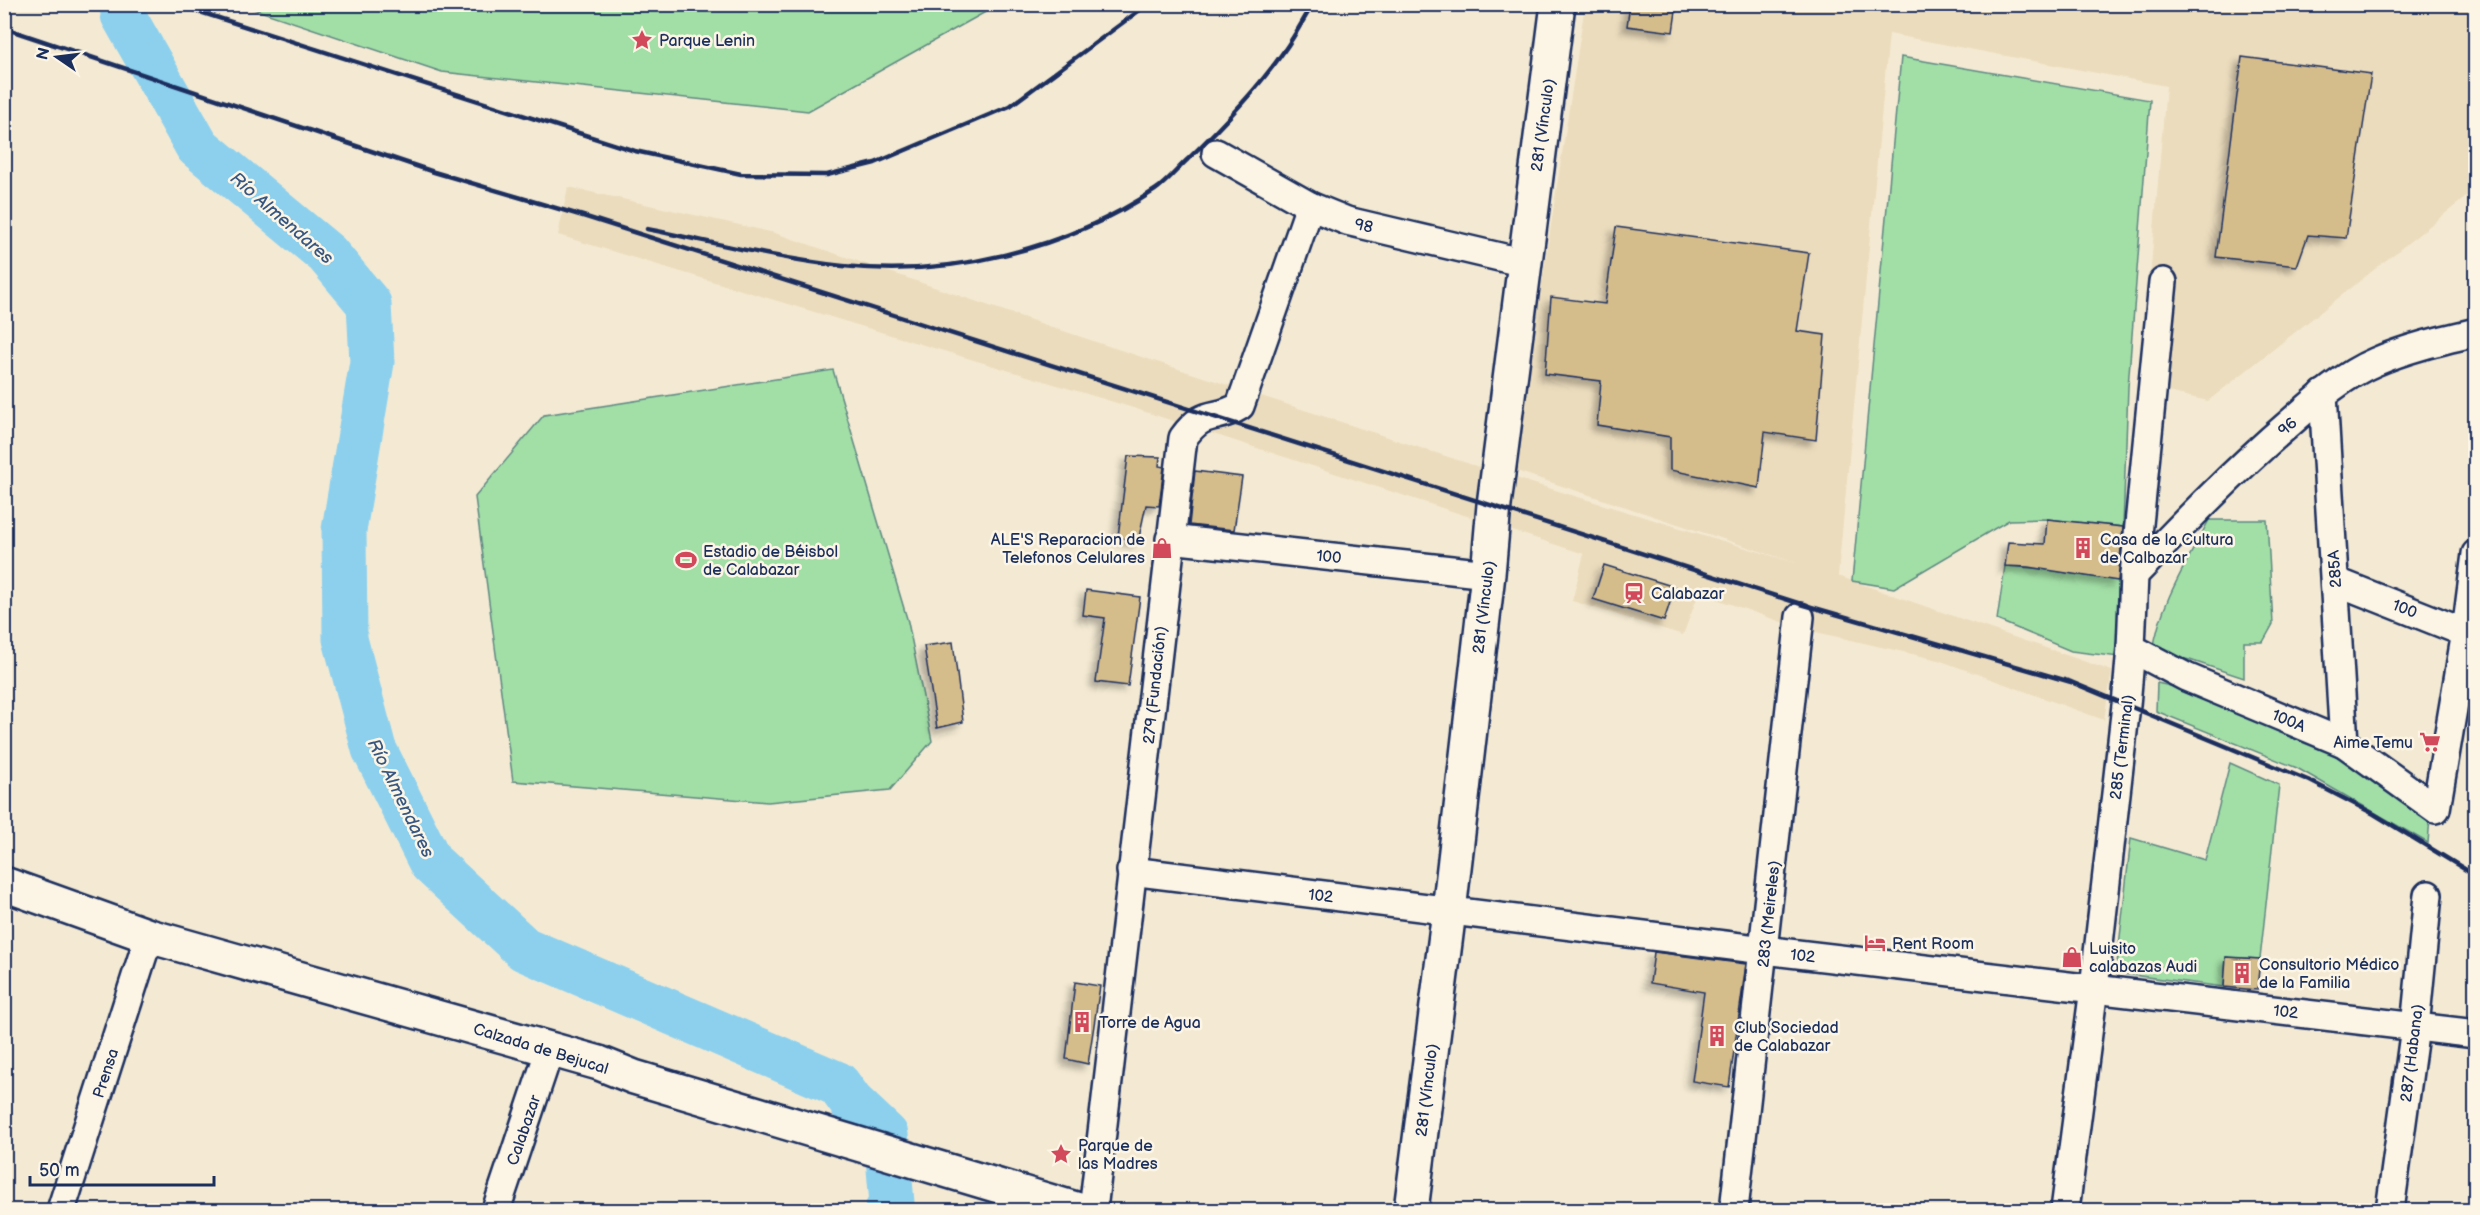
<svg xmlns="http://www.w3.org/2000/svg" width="2480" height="1215" viewBox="0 0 2480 1215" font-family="'Balsamiq Sans',sans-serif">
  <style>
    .built { fill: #ebdcbd }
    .green { fill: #a2dfa6; stroke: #5e8782; stroke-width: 1.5 }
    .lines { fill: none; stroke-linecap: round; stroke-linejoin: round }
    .river { stroke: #8cd0ee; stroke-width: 45 }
    .building { fill: #d5bc8b; stroke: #1b2f5e; stroke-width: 1.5; filter: url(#shadow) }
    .minor-casing { stroke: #1b2f5e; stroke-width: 32 }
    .secondary-casing { stroke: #1b2f5e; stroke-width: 38 }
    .minor { stroke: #fcf5e5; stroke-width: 27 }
    .secondary { stroke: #fcf5e5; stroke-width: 33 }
    .rail { stroke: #1b2f5e; stroke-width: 4.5 }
    .labels { text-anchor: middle; stroke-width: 5; stroke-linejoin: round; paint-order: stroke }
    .poi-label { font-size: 16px; fill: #1b2f5e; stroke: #fcf5e5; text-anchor: start }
    .street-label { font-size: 16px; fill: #1b2f5e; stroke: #fcf5e5 }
    .water-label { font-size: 18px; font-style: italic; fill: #375782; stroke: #fcf5e5 }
  </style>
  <defs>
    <filter id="shadow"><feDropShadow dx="-5.5" dy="5.5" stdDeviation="3" flood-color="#0004"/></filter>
  </defs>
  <rect width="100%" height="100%" fill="#f4ead3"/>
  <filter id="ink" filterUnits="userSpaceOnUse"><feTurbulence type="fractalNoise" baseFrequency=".0167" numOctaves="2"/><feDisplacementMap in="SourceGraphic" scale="12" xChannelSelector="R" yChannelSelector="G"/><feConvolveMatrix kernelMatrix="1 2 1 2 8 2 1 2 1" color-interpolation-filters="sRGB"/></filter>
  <g filter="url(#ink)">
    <path class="built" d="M 1585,5 L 2475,5 L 2475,190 L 2208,401 L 2141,386 L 2166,86 L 1889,34 L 1838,576 L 2112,671 L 2104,720 L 1938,660 L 1798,628 L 1699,593 L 1683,635 L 1572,601 L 1584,554 L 1130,407 L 558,235 L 568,187 L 775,233 L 1099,343 L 1476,466 L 1799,564 L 1513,470 Z"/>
    <g class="green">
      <path d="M 242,5 L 998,4 L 998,5 L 808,111 L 442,72 Z"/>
      <path d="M 1901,57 L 2150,100 L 2128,387 L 2123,527 L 2047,519 L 2009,520 L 1894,588 L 1852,581 Z"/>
      <path d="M 833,370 L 908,622 L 932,741 L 890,790 L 768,802 L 513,781 L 475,497 L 544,415 Z"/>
      <path d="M 2209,520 L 2267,520 L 2273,624 L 2263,642 L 2244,642 L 2244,678 L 2190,660 L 2153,652 C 2159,605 2187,562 2209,520 Z"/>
      <path d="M 2005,566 L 2043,569 L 2118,581 L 2119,657 L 2071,651 L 1997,620 Z"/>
      <path d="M 2157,683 L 2198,692 L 2344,757 L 2430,817 L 2428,843 L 2297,768 L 2156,711 Z"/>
      <path d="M 2230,763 L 2279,785 L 2260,959 L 2226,957 L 2224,987 L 2116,973 L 2131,838 L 2205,860 Z"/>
    </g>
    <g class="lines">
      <path class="river" d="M 122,4 L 123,15 L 197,146 L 327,254 L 369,304 L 372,362 L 344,530 L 345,639 L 374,749 L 431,863 L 524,949 L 838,1084 L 851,1102 L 886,1135 L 892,1203 L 887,1210"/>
    </g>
    <g class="building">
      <path d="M 1630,4 L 1677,4 L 1673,32 L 1627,26 Z"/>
      <path d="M 2242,57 L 2371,74 L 2346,238 L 2308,235 L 2297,266 L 2216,257 Z"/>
      <path d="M 1616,227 L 1809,253 L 1797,331 L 1825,335 L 1816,440 L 1765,432 L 1759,488 L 1670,470 L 1670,437 L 1597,425 L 1601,381 L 1545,374 L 1551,297 L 1605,304 Z"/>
      <path d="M 1128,456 L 1160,457 L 1159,466 L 1164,467 L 1159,506 L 1146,505 L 1138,542 L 1118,537 Z"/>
      <path d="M 1195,471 L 1242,477 L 1234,530 L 1189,525 Z"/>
      <path d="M 2047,519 L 2123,527 L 2118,581 L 2028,567 L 2005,566 L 2008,542 L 2045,544 Z"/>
      <path d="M 1604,565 L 1675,587 L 1664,621 L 1593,599 Z"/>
      <path d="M 1086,590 L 1140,597 L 1128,686 L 1096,682 L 1105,618 L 1083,615 Z"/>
      <path d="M 953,642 L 963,722 L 937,728 L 924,646 Z"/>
      <path d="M 1654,952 L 1746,964 L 1729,1087 L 1692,1081 L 1704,992 L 1650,983 Z"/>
      <path d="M 2226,957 L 2260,959 L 2257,990 L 2224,987 Z"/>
      <path d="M 1075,982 L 1100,986 L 1088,1064 L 1066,1059 Z"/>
    </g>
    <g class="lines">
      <defs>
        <g id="minor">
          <path d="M 1216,153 L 1310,206 L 1347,221 L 1525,263"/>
          <path d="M 2323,394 L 2344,743"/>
          <path d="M 1170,539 L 1488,574"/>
          <path d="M 2134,575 C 2184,523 2235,470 2290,423 C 2316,400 2344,375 2375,362 C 2407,348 2442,340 2476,332"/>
          <path d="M 2335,581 L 2476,637"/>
          <path d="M 2131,648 L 2186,677 L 2344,743 L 2436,809 L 2466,632 L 2476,554"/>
          <path d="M 1131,871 L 1764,950 L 2476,1034"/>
          <path d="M 61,1210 L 149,936"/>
          <path d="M 496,1210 L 550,1049"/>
          <path d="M 1093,1210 L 1183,438 C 1205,407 1215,422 1240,406 L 1310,206"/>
          <path d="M 1734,1210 L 1800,617"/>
          <path d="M 2065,1210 L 2094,988 L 2126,705 L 2131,648 L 2134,575 L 2163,282"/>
          <path d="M 2390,1210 L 2415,1027 L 2428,895"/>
        </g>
        <g id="secondary">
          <path d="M 4,884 L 149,936 L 599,1063 L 634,1077 L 1079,1210"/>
          <path d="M 1411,1210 L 1449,911 L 1488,574 L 1494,505 L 1558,4"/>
        </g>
      </defs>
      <use href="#minor" class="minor-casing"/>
      <use href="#secondary" class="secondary-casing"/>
      <use href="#minor" class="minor"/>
      <use href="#secondary" class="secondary"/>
      <g class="rail">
        <path d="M 175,4 L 635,151 L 741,174 L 827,175 L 875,163 L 1010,106 L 1148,4"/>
        <path d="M 4,28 L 434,172 L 583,216 L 1801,604 L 2071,682 L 2310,781 L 2374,814 L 2476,876"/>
        <path d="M 647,229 C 712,242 777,259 843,266 C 949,278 1066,249 1155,190 C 1167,182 1177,169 1188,159 C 1222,126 1257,90 1284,51 C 1295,36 1303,20 1313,4"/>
      </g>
    </g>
  </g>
  <defs>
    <symbol id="sight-bare" viewBox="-9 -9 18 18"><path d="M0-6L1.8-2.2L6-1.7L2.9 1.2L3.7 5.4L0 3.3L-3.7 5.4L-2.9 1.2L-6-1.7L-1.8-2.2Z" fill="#d1495b" stroke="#fcf5e5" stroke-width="2.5" paint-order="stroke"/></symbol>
    <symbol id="shop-bare" viewBox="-9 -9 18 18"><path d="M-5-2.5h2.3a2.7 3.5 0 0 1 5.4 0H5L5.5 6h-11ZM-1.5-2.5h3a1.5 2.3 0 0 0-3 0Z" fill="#d1495b" stroke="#fcf5e5" stroke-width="2.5" paint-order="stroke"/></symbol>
    <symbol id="building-bare" viewBox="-9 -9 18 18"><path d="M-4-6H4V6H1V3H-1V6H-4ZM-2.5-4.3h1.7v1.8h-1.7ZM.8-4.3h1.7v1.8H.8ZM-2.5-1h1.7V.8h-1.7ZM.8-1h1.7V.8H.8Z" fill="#d1495b" stroke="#fcf5e5" stroke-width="2.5" paint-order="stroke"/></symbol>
    <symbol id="stadium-bare" viewBox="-9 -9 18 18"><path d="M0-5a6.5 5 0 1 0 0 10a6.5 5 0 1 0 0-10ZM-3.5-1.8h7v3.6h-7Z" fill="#d1495b" stroke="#fcf5e5" stroke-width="2.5" paint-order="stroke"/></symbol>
    <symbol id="station-bare" viewBox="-9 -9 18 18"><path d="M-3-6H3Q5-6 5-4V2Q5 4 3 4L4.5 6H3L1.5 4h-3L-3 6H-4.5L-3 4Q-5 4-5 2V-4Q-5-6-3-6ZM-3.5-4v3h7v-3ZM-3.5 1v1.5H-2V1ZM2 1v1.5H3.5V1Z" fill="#d1495b" stroke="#fcf5e5" stroke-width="2.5" paint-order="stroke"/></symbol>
    <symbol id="supermarket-bare" viewBox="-9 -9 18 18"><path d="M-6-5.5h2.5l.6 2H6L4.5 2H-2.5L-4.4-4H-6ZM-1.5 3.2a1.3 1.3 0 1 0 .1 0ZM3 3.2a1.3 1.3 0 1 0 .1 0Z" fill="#d1495b" stroke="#fcf5e5" stroke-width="2.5" paint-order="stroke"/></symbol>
    <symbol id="hotel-bare" viewBox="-9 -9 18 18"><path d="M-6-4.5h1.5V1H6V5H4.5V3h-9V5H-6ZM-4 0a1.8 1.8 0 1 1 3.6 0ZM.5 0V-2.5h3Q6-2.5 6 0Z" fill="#d1495b" stroke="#fcf5e5" stroke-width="2.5" paint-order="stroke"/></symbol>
  </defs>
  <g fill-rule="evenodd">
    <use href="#sight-bare" x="627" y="25" width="30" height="30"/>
    <use href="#shop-bare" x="1147" y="533" width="30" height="30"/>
    <use href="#building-bare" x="2068" y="533" width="30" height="30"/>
    <use href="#stadium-bare" x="671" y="545" width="30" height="30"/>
    <use href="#station-bare" x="1619" y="578" width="30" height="30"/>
    <use href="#supermarket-bare" x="2415" y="727" width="30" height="30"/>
    <use href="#hotel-bare" x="1860" y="928" width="30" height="30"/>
    <use href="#shop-bare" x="2057" y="942" width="30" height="30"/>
    <use href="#building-bare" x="2227" y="958" width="30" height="30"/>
    <use href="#building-bare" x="1067" y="1007" width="30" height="30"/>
    <use href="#building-bare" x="1702" y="1021" width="30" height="30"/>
    <use href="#sight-bare" x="1046" y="1139" width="30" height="30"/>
  </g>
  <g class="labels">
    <g class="poi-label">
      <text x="659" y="46">Parque Lenin</text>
      <text x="1145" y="545" text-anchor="end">ALE'S Reparacion de<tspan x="1145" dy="18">Telefonos Celulares</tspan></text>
      <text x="2100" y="545">Casa de la Cultura<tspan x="2100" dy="18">de Calbazar</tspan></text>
      <text x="703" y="557">Estadio de Béisbol<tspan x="703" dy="18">de Calabazar</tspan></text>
      <text x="1651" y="599">Calabazar</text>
      <text x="2413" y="748" text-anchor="end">Aime Temu</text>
      <text x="1892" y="949">Rent Room</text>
      <text x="2089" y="954">Luisito<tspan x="2089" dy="18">calabazas Audi</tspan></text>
      <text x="2259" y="970">Consultorio Médico<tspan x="2259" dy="18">de la Familia</tspan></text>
      <text x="1099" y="1028">Torre de Agua</text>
      <text x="1734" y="1033">Club Sociedad<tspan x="1734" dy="18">de Calabazar</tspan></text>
      <text x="1078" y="1151">Parque de<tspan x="1078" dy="18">las Madres</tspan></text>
    </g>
    <g class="street-label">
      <text transform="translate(1542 125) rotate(-82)" y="6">281 (Vínculo)</text>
      <text transform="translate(1364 225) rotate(13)" y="6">98</text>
      <text transform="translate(2287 426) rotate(-41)" y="6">96</text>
      <text transform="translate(1329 556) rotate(6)" y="6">100</text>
      <text transform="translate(2334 569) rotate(-94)" y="6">285A</text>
      <text transform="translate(1483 607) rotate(-83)" y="6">281 (Vínculo)</text>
      <text transform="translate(2405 608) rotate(21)" y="6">100</text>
      <text transform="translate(1154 685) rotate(-84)" y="6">279 (Fundación)</text>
      <text transform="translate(2289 720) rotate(23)" y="6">100A</text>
      <text transform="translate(2121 747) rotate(-83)" y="6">285 (Terminal)</text>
      <text transform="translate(1321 895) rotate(7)" y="6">102</text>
      <text transform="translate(1768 914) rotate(-84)" y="6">283 (Meireles)</text>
      <text transform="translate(1803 955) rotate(7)" y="6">102</text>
      <text transform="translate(2286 1011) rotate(7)" y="6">102</text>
      <text transform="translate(541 1048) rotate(17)" y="6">Calzada de Bejucal</text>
      <text transform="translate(2411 1053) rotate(-83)" y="6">287 (Habana)</text>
      <text transform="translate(105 1073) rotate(-72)" y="6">Prensa</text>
      <text transform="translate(1426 1090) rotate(-83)" y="6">281 (Vínculo)</text>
      <text transform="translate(523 1130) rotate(-71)" y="6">Calabazar</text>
    </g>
    <g class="water-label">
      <text transform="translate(282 218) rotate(41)" y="6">Río Almendares</text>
      <text transform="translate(401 798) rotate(64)" y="6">Río Almendares</text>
    </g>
  </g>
  <rect width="2480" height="1215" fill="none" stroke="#fcf5e5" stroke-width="24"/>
  <rect x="12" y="12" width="2456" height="1191" fill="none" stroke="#1b2f5e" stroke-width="2" filter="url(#ink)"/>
  <g transform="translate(57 57) rotate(284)" stroke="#fcf5e5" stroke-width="4.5" paint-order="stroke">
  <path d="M0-4.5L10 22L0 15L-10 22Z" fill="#1b2f5e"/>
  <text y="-9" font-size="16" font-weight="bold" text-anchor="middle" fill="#1b2f5e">N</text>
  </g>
  <path d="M30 1176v9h184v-9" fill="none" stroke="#1b2f5e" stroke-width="3"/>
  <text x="39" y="1176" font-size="18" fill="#1b2f5e" stroke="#fcf5e5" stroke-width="4.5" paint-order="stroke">50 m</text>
</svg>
